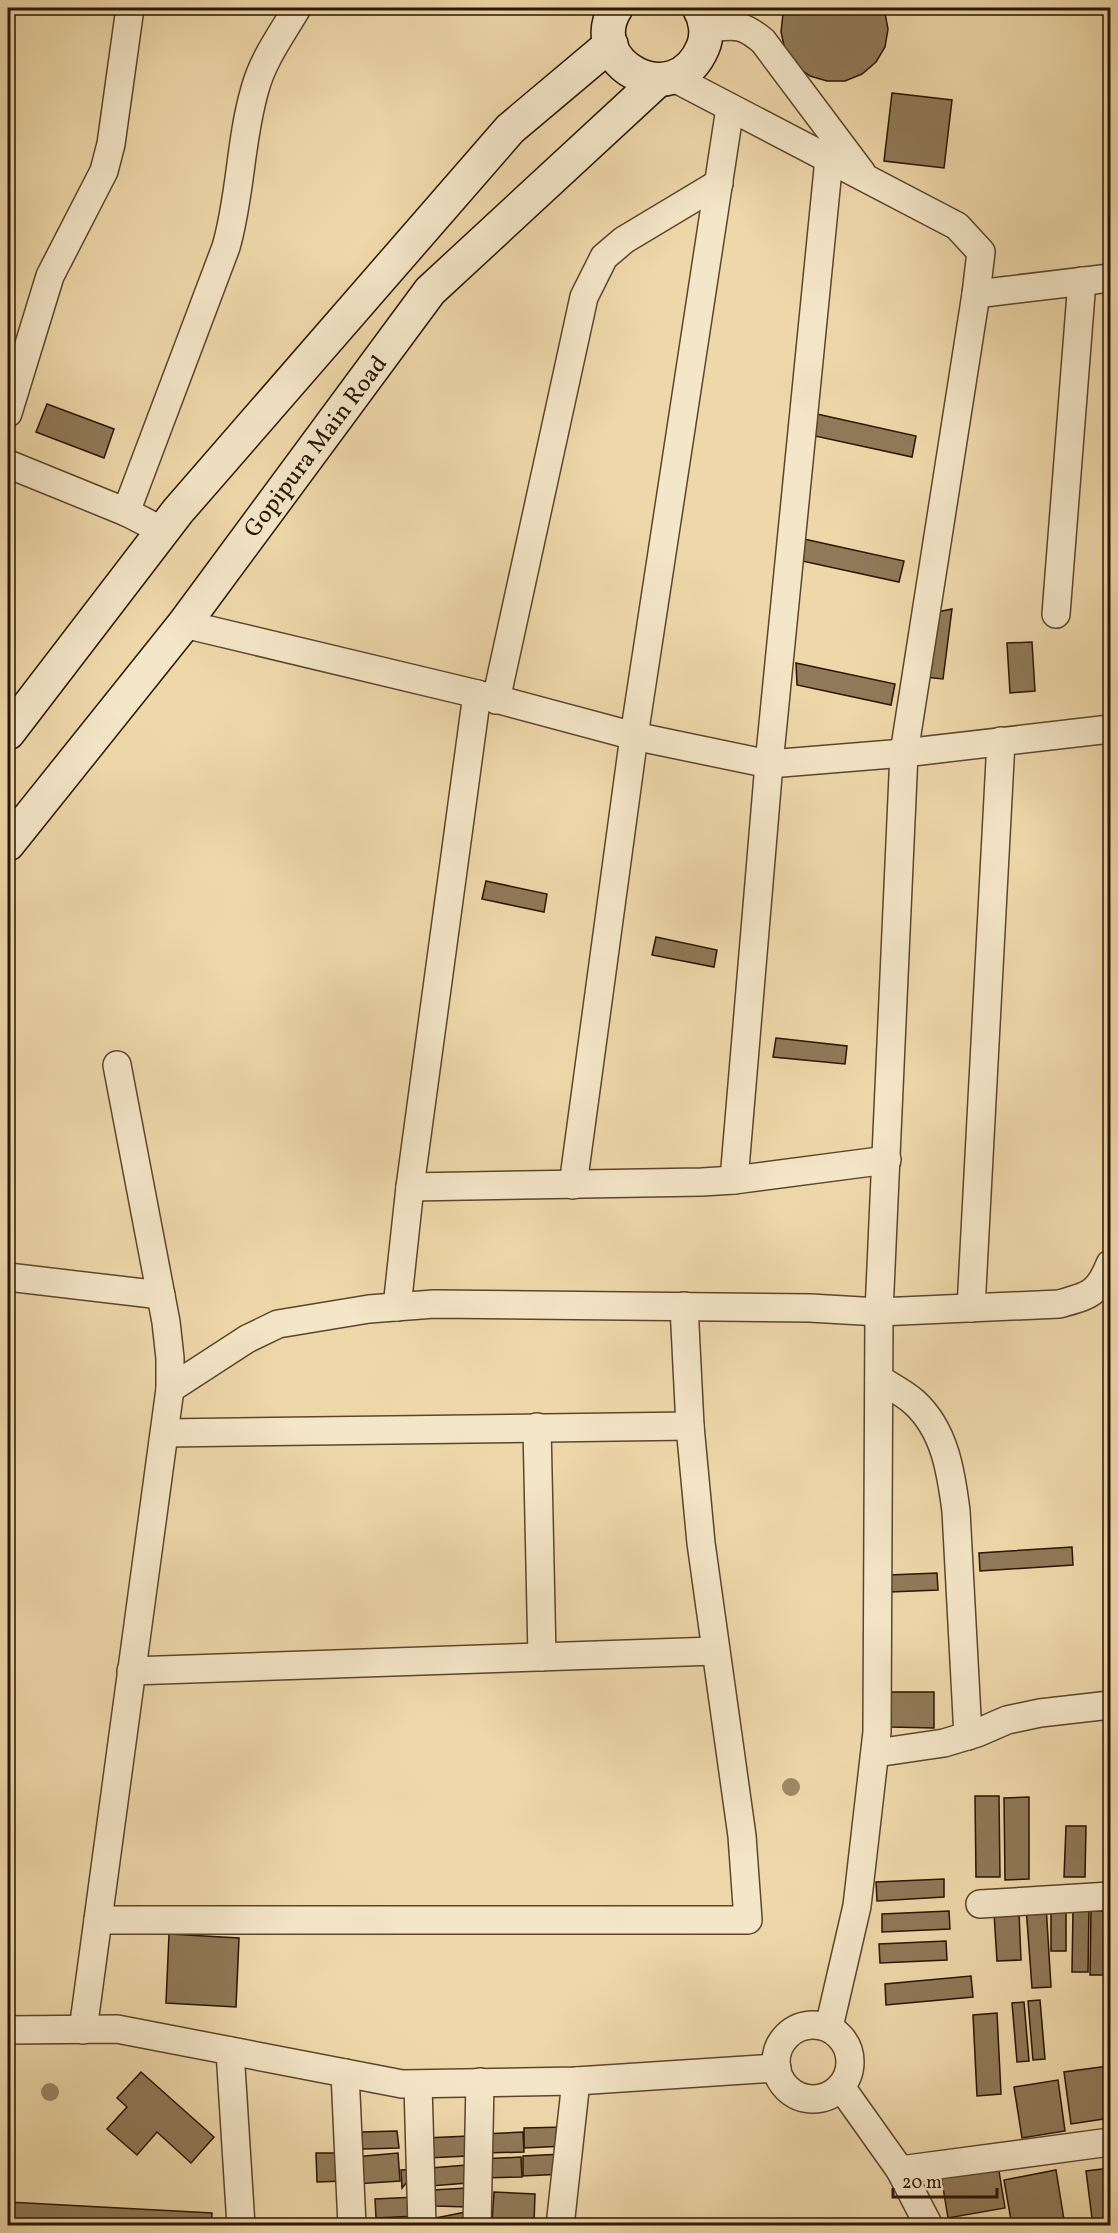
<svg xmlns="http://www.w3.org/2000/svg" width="1118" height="2233" viewBox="0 0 1118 2233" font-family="Vollkorn,serif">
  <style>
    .building { fill: #907a59; stroke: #2a1502; stroke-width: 1.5 }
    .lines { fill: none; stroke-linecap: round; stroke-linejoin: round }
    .street-casing { stroke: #5b462c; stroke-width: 30 }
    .secondary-casing { stroke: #2a1502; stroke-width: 36 }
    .street { stroke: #f4e6c8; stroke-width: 27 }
    .secondary { stroke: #f4e6c8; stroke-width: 33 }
    .tree { fill: #9d8865 }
    .labels { text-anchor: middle; stroke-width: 4.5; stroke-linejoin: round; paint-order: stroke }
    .street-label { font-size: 24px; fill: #2a1502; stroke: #f4e6c8 }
  </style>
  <rect width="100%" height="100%" fill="#eed8aa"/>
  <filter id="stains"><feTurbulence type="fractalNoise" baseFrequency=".00333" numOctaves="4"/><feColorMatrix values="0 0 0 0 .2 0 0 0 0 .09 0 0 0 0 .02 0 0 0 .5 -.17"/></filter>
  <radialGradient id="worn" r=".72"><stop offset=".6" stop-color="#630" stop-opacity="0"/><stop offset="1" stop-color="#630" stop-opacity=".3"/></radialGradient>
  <g class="building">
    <path d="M 786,8 L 884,8 L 888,29 L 885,47 L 876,62 L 862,74 L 845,81 L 827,81 L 810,76 L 795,65 L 785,50 L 781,32 L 783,14 Z"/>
    <path d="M 892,93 L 952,100 L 944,168 L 884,161 Z"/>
    <path d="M 47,404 L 114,429 L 104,458 L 36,432 Z"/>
    <path d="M 817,414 L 916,436 L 912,457 L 815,436 Z"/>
    <path d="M 804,539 L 904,561 L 899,582 L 802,561 Z"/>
    <path d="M 952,609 L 943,679 L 925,677 L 932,613 Z"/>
    <path d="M 1032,642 L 1035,691 L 1010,693 L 1007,643 Z"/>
    <path d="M 796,663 L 895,684 L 891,705 L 797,685 Z"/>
    <path d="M 486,881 L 547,894 L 544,912 L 482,899 Z"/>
    <path d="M 656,937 L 717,950 L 714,967 L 652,955 Z"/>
    <path d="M 776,1038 L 847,1046 L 845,1064 L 773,1057 Z"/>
    <path d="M 1072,1547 L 1073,1565 L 980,1571 L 979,1553 Z"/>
    <path d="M 937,1573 L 938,1590 L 890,1592 L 889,1575 Z"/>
    <path d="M 891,1692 L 934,1692 L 934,1728 L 891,1727 Z"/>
    <path d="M 975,1796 L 999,1796 L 1000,1877 L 976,1877 Z"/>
    <path d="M 1029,1797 L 1029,1879 L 1005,1880 L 1004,1798 Z"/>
    <path d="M 1108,1813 L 1110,1813 L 1110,1876 L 1109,1876 Z"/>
    <path d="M 1066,1826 L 1086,1826 L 1085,1877 L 1064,1877 Z"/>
    <path d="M 944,1879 L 944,1897 L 877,1901 L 876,1882 Z"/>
    <path d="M 1046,1905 L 1051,1987 L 1032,1988 L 1026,1907 Z"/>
    <path d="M 1073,1908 L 1089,1908 L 1088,1972 L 1072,1972 Z"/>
    <rect x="1051" y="1910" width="15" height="41"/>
    <path d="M 949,1911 L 950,1929 L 882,1932 L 882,1914 Z"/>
    <path d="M 1091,1911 L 1108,1911 L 1107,1975 L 1090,1975 Z"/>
    <path d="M 1019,1912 L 1021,1960 L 997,1961 L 994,1913 Z"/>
    <path d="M 169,1934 L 239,1938 L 236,2007 L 166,2003 Z"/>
    <path d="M 946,1941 L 947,1960 L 880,1963 L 879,1944 Z"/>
    <path d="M 971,1976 L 973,1997 L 886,2005 L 885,1984 Z"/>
    <path d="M 1040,2000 L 1045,2059 L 1033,2060 L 1028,2001 Z"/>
    <path d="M 1024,2002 L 1029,2061 L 1017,2062 L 1012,2003 Z"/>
    <path d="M 997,2013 L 1001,2094 L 977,2096 L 973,2015 Z"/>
    <path d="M 1108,2066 L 1110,2085 L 1110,2118 L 1071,2124 L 1064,2072 Z"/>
    <path d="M 141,2072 L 214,2137 L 191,2163 L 157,2132 L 137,2155 L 107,2129 L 127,2107 L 117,2098 Z"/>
    <path d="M 1058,2080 L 1065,2131 L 1022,2138 L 1014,2087 Z"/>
    <path d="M 565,2127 L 565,2146 L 524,2148 L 524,2128 Z"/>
    <path d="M 397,2131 L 399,2148 L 362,2149 L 362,2132 Z"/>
    <path d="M 523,2132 L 524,2152 L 483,2153 L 482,2134 Z"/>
    <path d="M 468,2136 L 468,2156 L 427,2158 L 426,2138 Z"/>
    <path d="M 316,2153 L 346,2153 L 346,2181 L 317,2182 Z"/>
    <path d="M 398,2153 L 400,2181 L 355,2184 L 354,2157 Z"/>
    <path d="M 563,2154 L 564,2174 L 523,2176 L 523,2156 Z"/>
    <path d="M 521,2157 L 522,2177 L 481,2178 L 481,2159 Z"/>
    <path d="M 466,2165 L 467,2183 L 431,2186 L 431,2168 Z"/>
    <path d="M 998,2165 L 1005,2208 L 948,2218 L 941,2175 Z"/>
    <path d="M 1110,2168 L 1110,2226 L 1093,2226 L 1086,2171 Z"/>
    <path d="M 418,2169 L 402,2188 L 401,2170 Z"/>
    <path d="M 1056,2170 L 1065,2226 L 1012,2226 L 1004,2180 Z"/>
    <path d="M 467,2188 L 468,2207 L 435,2206 L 433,2190 Z"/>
    <path d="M 494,2192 L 535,2194 L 534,2224 L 492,2222 Z"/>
    <path d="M 416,2197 L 417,2216 L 376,2218 L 375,2199 Z"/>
    <path d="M 8,2202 L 212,2213 L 211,2226 L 8,2226 Z"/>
    <path d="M 466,2212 L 466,2226 L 436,2226 L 435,2218 Z"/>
  </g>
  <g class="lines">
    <defs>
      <g id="street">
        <path d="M 706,28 C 735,26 740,22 763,41 L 862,173"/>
        <path d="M 674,78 L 957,226 L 981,252 L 976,294 L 904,753 L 879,1312 L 877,1732 L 857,1906 L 829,2027"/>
        <path d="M 976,294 L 1110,278"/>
        <path d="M 8,413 L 50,276 L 104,171 L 111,144 L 130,8"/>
        <path d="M 8,464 L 126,512 L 163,531"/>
        <path d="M 126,512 L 226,247 C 241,195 240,140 255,89 C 263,59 282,34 297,8"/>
        <path d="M 1056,614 L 1082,281"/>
        <path d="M 184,624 L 477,694 L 634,736 L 769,764 L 904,753 L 1110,729"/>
        <path d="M 496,700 L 584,297 L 604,257 L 624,240 L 719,183"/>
        <path d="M 734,1180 L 769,764 L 829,159"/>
        <path d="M 573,1185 L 634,736 L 730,108"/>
        <path d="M 410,1187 L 702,1182 L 734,1180 L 887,1160"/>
        <path d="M 8,1277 L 161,1295"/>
        <path d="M 397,1307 L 410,1187 L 477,694"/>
        <path d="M 971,1308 L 1001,741"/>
        <path d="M 879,1379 C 890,1386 904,1393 914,1402 C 945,1430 951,1472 956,1511 L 968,1736"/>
        <path d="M 170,1389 L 247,1339 L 278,1324 L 369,1309 L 434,1304 L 810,1308 L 879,1312 L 1059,1304 C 1089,1296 1098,1294 1110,1264"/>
        <path d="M 537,1427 L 542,1657"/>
        <path d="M 165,1433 L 690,1426 L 684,1306"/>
        <path d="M 131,1671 L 715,1651"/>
        <path d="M 876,1753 L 944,1743 L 977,1733 L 1007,1720 L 1040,1713 L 1110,1705"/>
        <path d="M 980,1904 L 1110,1896"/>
        <path d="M 98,1920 L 748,1920 L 742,1836 L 701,1543 L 690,1426"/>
        <circle cx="813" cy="2062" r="37"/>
        <path d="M 8,2030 L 117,2029 L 402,2084 L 576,2081 L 777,2068"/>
        <path d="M 83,2030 L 170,1389 L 170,1358 L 166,1322 L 117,1065"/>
        <path d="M 230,2051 L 241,2226"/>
        <path d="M 345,2073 L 352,2226"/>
        <path d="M 418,2085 L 422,2226"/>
        <path d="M 841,2087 L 900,2170 L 929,2226"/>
        <path d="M 900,2170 L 1110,2142"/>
        <path d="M 477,2226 L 480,2082"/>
        <path d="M 560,2226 L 576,2081"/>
      </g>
      <g id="secondary">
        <path d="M 616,8 C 581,63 675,115 703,47 C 708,35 706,19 699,8"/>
        <path d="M 8,733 L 178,511 L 510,129 L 611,44"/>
        <path d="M 8,844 L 184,624 L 430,291 L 658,80"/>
      </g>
    </defs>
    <use href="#street" class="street-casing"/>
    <use href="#secondary" class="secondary-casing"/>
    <use href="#street" class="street"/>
    <use href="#secondary" class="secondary"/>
  </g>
  <g class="tree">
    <circle cx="791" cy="1787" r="9"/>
    <circle cx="50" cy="2092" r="9"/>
  </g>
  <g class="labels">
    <g class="street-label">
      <text transform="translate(315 446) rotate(-53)" y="8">Gopipura Main Road</text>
    </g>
  </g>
  <rect width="1118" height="2233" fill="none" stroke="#eed8aa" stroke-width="30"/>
  <rect x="9" y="9" width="1100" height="2215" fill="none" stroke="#2a1502" stroke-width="3"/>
  <rect x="15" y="15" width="1088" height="2203" fill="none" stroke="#2a1502" stroke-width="1.5"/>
  <path d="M893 2188v9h104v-9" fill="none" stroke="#2a1502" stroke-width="3"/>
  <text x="902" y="2188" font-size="18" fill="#2a1502" stroke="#f4e6c8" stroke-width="4.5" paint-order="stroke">20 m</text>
  <rect width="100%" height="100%" filter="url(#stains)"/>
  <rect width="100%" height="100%" fill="url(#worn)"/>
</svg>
